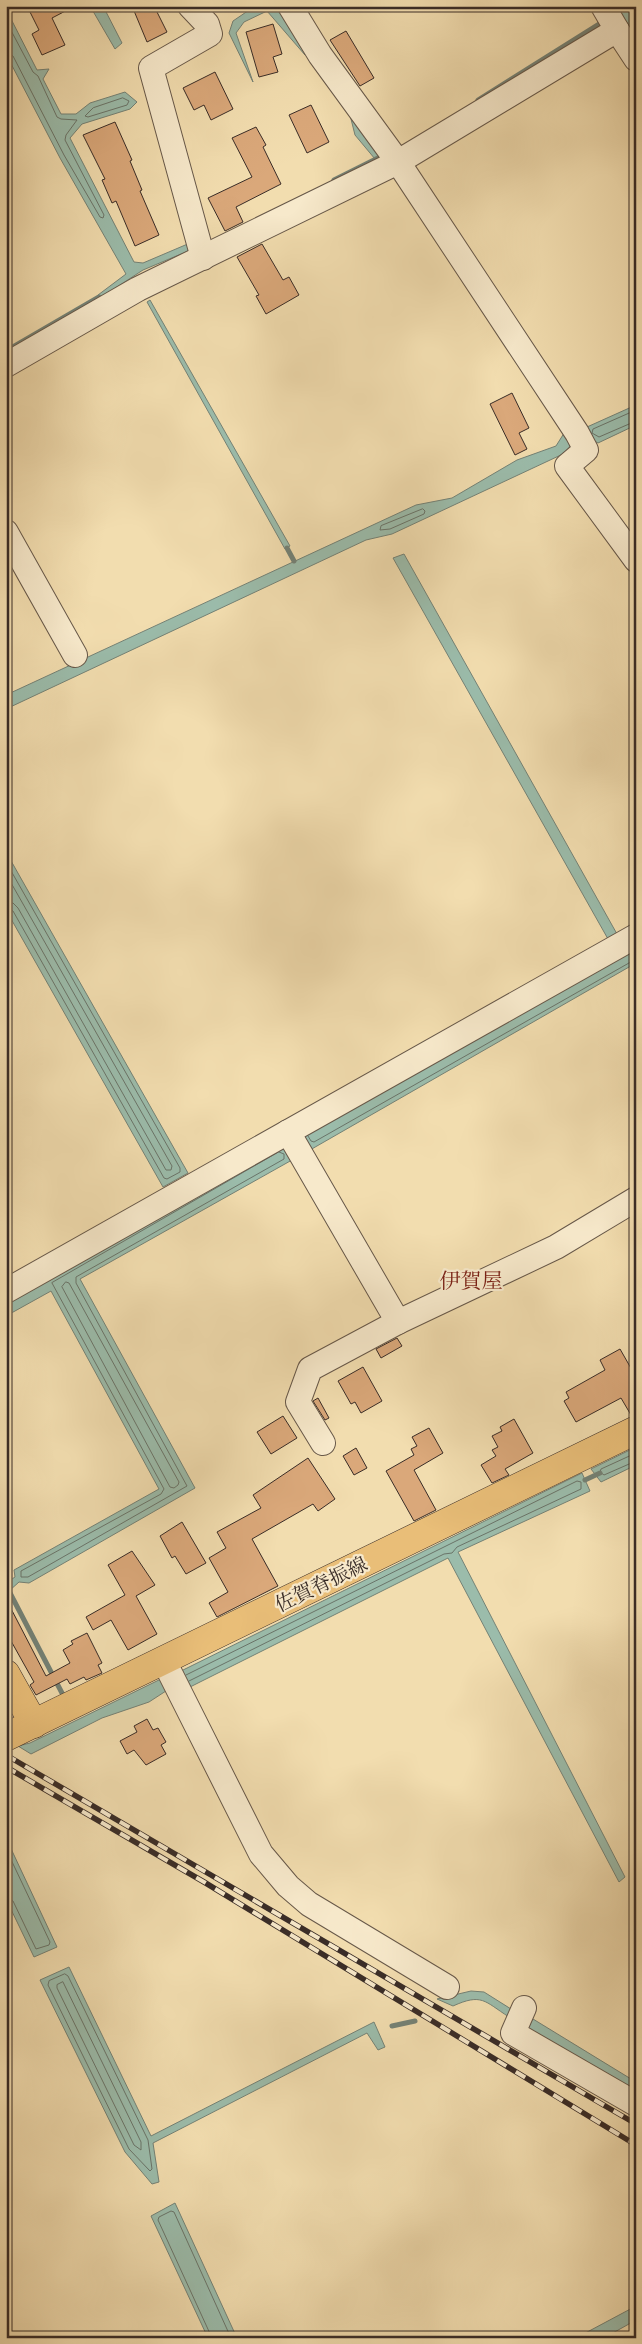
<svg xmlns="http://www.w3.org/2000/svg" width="642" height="2344" viewBox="0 0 642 2344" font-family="'IM FELL DW Pica','Noto Serif JP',serif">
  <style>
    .water { fill: #9bbcab; stroke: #748276 }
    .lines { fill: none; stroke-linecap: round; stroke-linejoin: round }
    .shore { stroke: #6a7469; stroke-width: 1 }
    .stream { stroke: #748276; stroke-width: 5 }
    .building { fill: #daa87a; stroke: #392c27 }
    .minor-casing { stroke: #675849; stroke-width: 26 }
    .major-casing { stroke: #392c27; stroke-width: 29 }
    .minor { stroke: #f7e9cb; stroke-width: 24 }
    .major { stroke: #e9be78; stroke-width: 28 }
    .rail-casing { stroke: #392c27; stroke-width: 5.5 }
    .rail { stroke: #f7e9cb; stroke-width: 4; stroke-dasharray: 11; stroke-linecap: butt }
    .labels { text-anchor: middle; stroke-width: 4.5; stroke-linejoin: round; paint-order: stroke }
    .street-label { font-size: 20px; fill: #392c27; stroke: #f7e9cb }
    .neighbourhood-label { font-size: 21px; fill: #7a1f14; stroke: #f7e9cb }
  </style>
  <rect width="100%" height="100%" fill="#f2ddaf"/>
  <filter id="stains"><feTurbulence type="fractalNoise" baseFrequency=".004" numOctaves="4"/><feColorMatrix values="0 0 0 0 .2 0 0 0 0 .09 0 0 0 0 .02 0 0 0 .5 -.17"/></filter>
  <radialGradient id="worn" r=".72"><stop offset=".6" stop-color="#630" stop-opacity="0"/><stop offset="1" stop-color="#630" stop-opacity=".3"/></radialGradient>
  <g class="water">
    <path d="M 6,6 L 18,6 L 9,15 L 37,70 L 49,69 L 43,79 L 61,114 L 76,114 L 90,103 L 125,92 L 137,102 L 130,109 L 82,124 L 70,138 L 134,262 L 143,263 L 190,243 L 193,249 L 143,270 L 100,298 L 98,295 L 126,274 L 60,158 L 6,54 Z"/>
    <path d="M 90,6 L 103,6 L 122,43 L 115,49 Z"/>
    <path d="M 255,6 L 279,6 L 305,48 L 305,55 L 267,11 L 244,22 L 236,33 L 253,82 L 229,33 L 233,21 Z"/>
    <path d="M 617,6 L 636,6 L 636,42 Z"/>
    <path d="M 349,111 L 384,155 L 380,160 L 375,159 L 355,135 Z"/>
    <path d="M 150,300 L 290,546 L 285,549 L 147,302 Z"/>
    <path d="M 636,405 L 636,425 L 598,443 L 589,438 L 573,443 L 563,454 L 392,534 L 366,540 L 6,709 L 6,695 L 416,505 L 452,498 L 517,460 L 556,446 L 566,430 L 587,427 Z"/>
    <path d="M 404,554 L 617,934 L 608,939 L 393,558 Z"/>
    <path d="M 6,852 L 188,1173 L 163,1187 L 6,910 Z"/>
    <path d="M 636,943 L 636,963 L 310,1150 L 299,1134 Z"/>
    <path d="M 283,1144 L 292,1160 L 80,1279 L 195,1488 L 29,1583 L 19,1582 L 9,1591 L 6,1583 L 15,1577 L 14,1570 L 159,1489 L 51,1291 L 6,1316 L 6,1303 Z"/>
    <path d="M 636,1447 L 636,1465 L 601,1482 L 591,1469 Z"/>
    <path d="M 582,1473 L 590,1491 L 458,1552 L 625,1877 L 619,1882 L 448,1558 L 186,1689 L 179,1672 Z"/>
    <path d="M 163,1678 L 169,1689 L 149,1702 L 102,1718 L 31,1754 L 18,1746 L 30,1743 Z"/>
    <path d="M 6,1838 L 57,1947 L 34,1957 L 6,1899 Z"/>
    <path d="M 69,1967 L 151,2136 L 374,2022 L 385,2047 L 378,2050 L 367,2033 L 153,2143 L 159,2182 L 152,2184 L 125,2152 L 40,1980 Z"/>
    <path d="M 471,1991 L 484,1992 L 511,2009 L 509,2017 C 484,2001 482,1993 453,2006 L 437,1999 Z"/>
    <path d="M 533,2019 L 636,2082 L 636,2092 L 527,2028 Z"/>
    <path d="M 175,2203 L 237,2338 L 208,2338 L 151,2216 Z"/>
    <path d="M 636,2306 L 636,2320 L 604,2338 L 576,2338 Z"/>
  </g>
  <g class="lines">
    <g class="shore">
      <path d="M 6,21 L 33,72 L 38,76 L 57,117 L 61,119 L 77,120 L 66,135 L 65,140 L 104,215 L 103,218 L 100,217 L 64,155 L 13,56 L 6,53"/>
      <path d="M 123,98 L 129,101 L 127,105 L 88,117 L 85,116 L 93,108 Z"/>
      <path d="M 636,410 L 593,429 L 592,433 L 599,437 L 636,421"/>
      <path d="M 423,509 L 425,511 L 424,514 L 390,529 L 380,530 L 381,526 Z"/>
      <path d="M 6,862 L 180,1168 L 180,1172 L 167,1179 L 164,1178 L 13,911 L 6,908"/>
      <path d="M 6,874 L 172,1166 L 171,1170 L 166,1170 L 18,908 L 13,903 L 6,902"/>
      <path d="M 308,1136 L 311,1141 L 314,1142 L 636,959"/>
      <path d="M 279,1152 L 284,1154 L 284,1159 L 76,1277 L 76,1283 L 187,1486 L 28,1577 L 21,1577 L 21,1571 L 161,1494 L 164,1489 L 52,1283 Z"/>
      <path d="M 66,1282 L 69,1283 L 179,1482 L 178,1485 L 174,1488 L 170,1487 L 62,1287 Z"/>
      <path d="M 636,1453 L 601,1469 L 600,1472 L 604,1475 L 636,1461"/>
      <path d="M 186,1675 L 577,1481 L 581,1482 L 581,1489 L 457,1547 L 452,1553 L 444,1554 L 189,1681"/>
      <path d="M 6,1849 L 50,1942 L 49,1945 L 36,1949 L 13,1901 L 6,1898"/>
      <path d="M 65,1974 L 68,1976 L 148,2140 L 152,2169 L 150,2171 L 129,2149 L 48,1985 L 49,1981 Z"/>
      <path d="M 63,1982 L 141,2142 L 141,2150 L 134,2145 L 57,1988 L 57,1985 Z"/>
      <path d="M 212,2338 L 158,2220 L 159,2217 L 171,2211 L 174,2212 L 231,2338"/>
    </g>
    <g class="stream">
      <path d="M 478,100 L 599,24"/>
      <path d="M 334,180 L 380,157"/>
      <path d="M 6,351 L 99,297"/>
      <path d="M 287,548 L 294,561"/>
      <path d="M 585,1480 L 600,1473"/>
      <path d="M 9,1591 L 63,1695"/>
      <path d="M 392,2026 L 415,2021"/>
    </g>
  </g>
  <g class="building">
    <path d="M 27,6 L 75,6 L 52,18 L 65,45 L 42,55 L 32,34 L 39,30 Z"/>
    <path d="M 132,6 L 154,6 L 167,32 L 147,42 Z"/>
    <path d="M 273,24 L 282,54 L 273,57 L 278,72 L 259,77 L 246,32 Z"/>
    <path d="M 346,31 L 374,78 L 360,86 L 330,40 Z"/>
    <path d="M 215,72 L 233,109 L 211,120 L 204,105 L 194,110 L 183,88 Z"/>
    <path d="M 311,105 L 329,142 L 307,153 L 289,115 Z"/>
    <path d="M 115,122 L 132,160 L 130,161 L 142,190 L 140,191 L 159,235 L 135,246 L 116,201 L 112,203 L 102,180 L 105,179 L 83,135 Z"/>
    <path d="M 256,127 L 266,145 L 263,147 L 281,184 L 236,207 L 243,222 L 225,231 L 208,198 L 252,177 L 232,138 Z"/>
    <path d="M 262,244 L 283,280 L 289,277 L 299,295 L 266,314 L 256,296 L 259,295 L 237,257 Z"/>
    <path d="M 512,393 L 529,428 L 519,433 L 527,449 L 515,455 L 490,404 Z"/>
    <path d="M 397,1338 L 402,1346 L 381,1358 L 376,1349 Z"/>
    <path d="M 620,1349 L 636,1377 L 636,1415 L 631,1415 L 621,1398 L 576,1422 L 564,1401 L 569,1398 L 566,1392 L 605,1370 L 600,1360 Z"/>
    <path d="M 363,1367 L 382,1401 L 361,1413 L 355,1402 L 351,1404 L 338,1381 Z"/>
    <path d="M 318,1398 L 329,1418 L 325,1420 L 313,1401 Z"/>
    <path d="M 283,1416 L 297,1438 L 271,1454 L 257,1432 Z"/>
    <path d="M 514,1419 L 533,1453 L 505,1469 L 509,1475 L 492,1483 L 481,1465 L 496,1456 L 492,1450 L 498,1447 L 492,1436 L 502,1431 L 500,1427 Z"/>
    <path d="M 429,1428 L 443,1453 L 414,1470 L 436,1510 L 414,1521 L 386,1471 L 414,1455 L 411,1449 L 417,1446 L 412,1437 Z"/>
    <path d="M 356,1448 L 367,1468 L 354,1475 L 343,1456 Z"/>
    <path d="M 308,1458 L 335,1499 L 318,1511 L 313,1504 L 252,1539 L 278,1586 L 217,1617 L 209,1603 L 228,1592 L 209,1558 L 226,1548 L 217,1532 L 261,1508 L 253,1495 Z"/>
    <path d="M 182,1522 L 206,1563 L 186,1574 L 175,1556 L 172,1558 L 160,1536 Z"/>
    <path d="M 132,1551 L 155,1585 L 136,1596 L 157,1634 L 128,1650 L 111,1620 L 93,1630 L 86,1617 L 125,1595 L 108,1565 Z"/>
    <path d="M 6,1599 L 46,1676 L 70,1663 L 63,1650 L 73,1644 L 71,1641 L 87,1633 L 102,1663 L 98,1665 L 102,1673 L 86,1680 L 84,1677 L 70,1684 L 67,1679 L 36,1695 L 30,1685 L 34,1682 L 6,1632 Z"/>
    <path d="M 147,1719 L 153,1730 L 158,1728 L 166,1742 L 161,1745 L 166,1754 L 146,1765 L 134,1750 L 127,1754 L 120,1741 L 137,1732 L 134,1726 Z"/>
  </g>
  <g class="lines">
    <defs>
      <g id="minor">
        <path d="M 190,6 L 207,24 L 210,34 L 151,68 L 203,258"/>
        <path d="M 290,6 L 320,55 L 398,162 L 577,433 L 586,450 L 567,466 L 636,560"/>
        <path d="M 617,30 L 636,59"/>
        <path d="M 6,365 L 138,289 L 398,162 L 617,30 L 603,6"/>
        <path d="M 6,532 L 75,655"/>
        <path d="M 288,1132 L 398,1322"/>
        <path d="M 6,1291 L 636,936"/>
        <path d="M 323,1443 L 298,1402 L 310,1369 L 398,1322 L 556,1247 L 636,1199"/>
        <path d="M 164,1661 L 261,1854 L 288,1886 L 309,1904 L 447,1987"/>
        <path d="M 524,2008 L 513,2033 L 636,2104"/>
      </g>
      <g id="major">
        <path d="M 6,1674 L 34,1724"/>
        <path d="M 6,1737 L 636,1430"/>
      </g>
    </defs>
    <use href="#minor" class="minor-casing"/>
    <use href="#major" class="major-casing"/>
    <use href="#minor" class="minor"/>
    <use href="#major" class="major"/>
    <defs>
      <g id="rail">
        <path d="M 6,1755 L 636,2124"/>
        <path d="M 6,1767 L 204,1882 L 636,2145"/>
      </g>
    </defs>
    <use href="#rail" class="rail-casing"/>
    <use href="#rail" class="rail"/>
  </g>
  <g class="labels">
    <g class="street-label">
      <text transform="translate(321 1584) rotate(-26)" y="7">佐賀脊振線</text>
    </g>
    <g class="neighbourhood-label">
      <text x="471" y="1288">伊賀屋</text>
    </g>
  </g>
  <rect width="642" height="2344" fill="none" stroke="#f2ddaf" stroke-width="25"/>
  <rect x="8" y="8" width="627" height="2329" fill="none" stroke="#392c27" stroke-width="2.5"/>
  <rect x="12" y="12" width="617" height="2319" fill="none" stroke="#392c27"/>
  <rect width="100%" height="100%" filter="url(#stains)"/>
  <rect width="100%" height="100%" fill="url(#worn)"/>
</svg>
